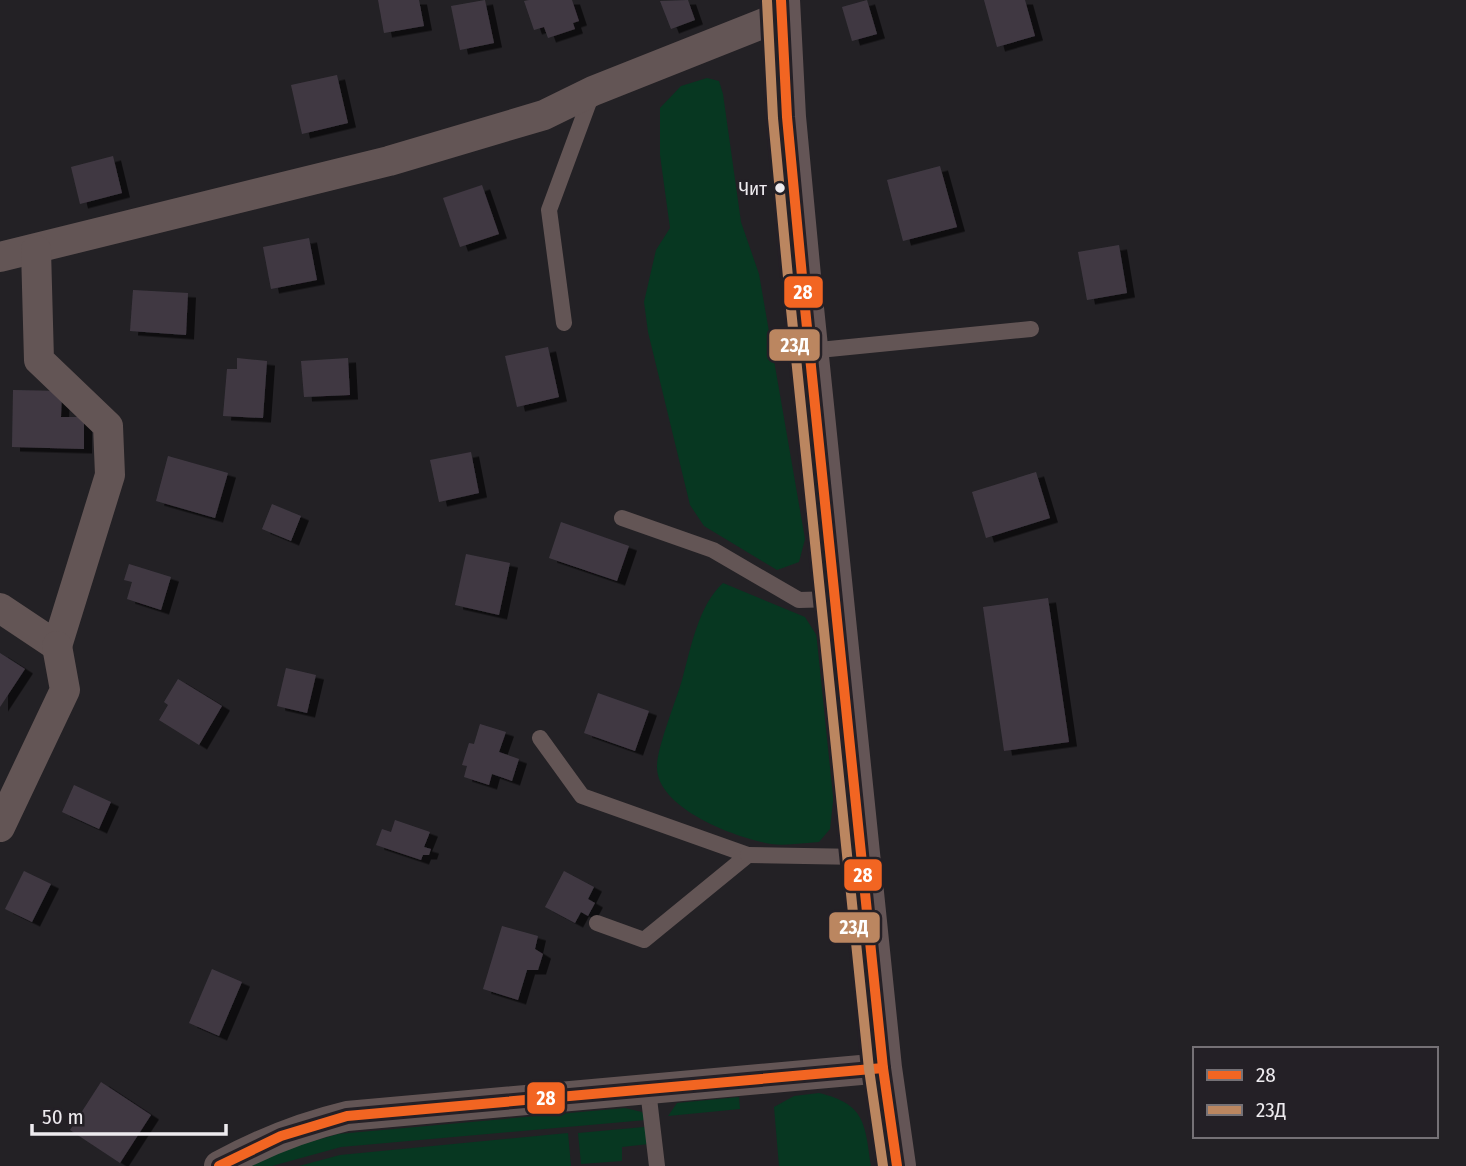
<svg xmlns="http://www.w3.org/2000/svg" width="1466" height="1166" viewBox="0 0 1466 1166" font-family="'Fira Sans Condensed',sans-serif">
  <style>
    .green { fill: #073721 }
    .building { fill: #403943; filter: url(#shadow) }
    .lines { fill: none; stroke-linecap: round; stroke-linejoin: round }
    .lane { stroke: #635555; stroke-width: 16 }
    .street { stroke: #635555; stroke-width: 30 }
    .primary { stroke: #645556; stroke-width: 38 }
    .bus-1-casing { stroke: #242026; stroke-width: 16 }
    .bus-2-casing { stroke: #242026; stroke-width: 16 }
    .bus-1 { stroke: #f26522; stroke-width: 10 }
    .bus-2 { stroke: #bb8660; stroke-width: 10 }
    .bus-dot { fill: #eeebef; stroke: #242026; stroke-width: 2.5 }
    .labels { text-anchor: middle; stroke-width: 5; stroke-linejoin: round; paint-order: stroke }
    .bus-label { font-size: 19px; fill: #eeebef; stroke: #242026; text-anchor: end }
    .line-badge { stroke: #242026; stroke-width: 2.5 }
    .badge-label { font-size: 19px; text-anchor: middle; font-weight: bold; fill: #fff }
  </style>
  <defs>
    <filter id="shadow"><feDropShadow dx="8" dy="4.5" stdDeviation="0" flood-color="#0009"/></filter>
  </defs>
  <rect width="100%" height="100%" fill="#232125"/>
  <g class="green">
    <path d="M 707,78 L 719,81 L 723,94 L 741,222 L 759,274 L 805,539 L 799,562 L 777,570 L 704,526 L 690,505 L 648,332 L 644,302 L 656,250 L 670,228 L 660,155 L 660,108 L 681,86 Z"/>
    <path d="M 723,583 L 805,617 L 817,636 L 834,792 L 830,829 L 819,842 C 804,843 786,846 771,844 C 736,838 658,809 657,768 C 656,750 676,701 682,680 C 691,648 698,606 723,583 Z"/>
    <path d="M 819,1093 C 865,1104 865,1123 871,1166 L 779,1166 L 774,1107 L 794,1096 Z"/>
    <path d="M 739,1097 L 740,1109 L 668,1116 L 677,1103 Z"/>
    <path d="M 625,1108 L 642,1112 L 646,1120 L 341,1147 L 272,1166 L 242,1166 L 260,1156 L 338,1134 Z"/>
    <path d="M 644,1127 L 647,1128 L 649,1144 L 622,1147 L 622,1161 L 581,1164 L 578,1133 Z"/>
    <path d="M 568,1133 L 571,1166 L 299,1166 L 340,1155 Z"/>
  </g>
  <g class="building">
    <path d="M 378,0 L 419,0 L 424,26 L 384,33 Z"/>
    <path d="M 485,0 L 494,43 L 460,50 L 451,6 Z"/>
    <path d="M 529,0 L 572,0 L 579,21 L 573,23 L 575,29 L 548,38 L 544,27 L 534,30 L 524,1 Z"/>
    <path d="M 688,0 L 695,20 L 671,29 L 660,1 Z"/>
    <path d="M 867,0 L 877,34 L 852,41 L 842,7 Z"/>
    <path d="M 984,0 L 1025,0 L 1035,36 L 997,47 Z"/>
    <path d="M 337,75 L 348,123 L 302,134 L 291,85 Z"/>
    <path d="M 113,156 L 122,193 L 80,204 L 71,167 Z"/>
    <path d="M 940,166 L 957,227 L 903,241 L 887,180 Z"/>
    <path d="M 482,185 L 499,234 L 460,247 L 443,198 Z"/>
    <path d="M 309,238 L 317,280 L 271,289 L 263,247 Z"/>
    <path d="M 1119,245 L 1127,293 L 1087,300 L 1078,252 Z"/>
    <path d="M 133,290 L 188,293 L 186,335 L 130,331 Z"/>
    <path d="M 548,347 L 559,397 L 517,407 L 505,356 Z"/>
    <path d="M 237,358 L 267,361 L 263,418 L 223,416 L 227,369 L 237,369 Z"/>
    <path d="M 348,358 L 350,395 L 304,397 L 301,361 Z"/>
    <path d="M 13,390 L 62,391 L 61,417 L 84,417 L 84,449 L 12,447 Z"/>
    <path d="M 471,452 L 479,493 L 439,502 L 430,460 Z"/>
    <path d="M 168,456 L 228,473 L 215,518 L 156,501 Z"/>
    <path d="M 1036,472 L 1050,518 L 986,538 L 972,492 Z"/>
    <path d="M 272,504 L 301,516 L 291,541 L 262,529 Z"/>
    <path d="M 561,522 L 629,546 L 617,581 L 549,558 Z"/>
    <path d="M 466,554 L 510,563 L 499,615 L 455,605 Z"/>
    <path d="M 129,564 L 171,577 L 161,610 L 127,599 L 132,582 L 124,580 Z"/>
    <path d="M 1048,598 L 1069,742 L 1004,751 L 983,607 Z"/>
    <path d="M 0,653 L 25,669 L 0,707 Z"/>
    <path d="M 286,668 L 316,675 L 307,713 L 277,706 Z"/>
    <path d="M 178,679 L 222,706 L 199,745 L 159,720 L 168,705 L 164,702 Z"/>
    <path d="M 598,693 L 649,711 L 635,751 L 584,733 Z"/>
    <path d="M 480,724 L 506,732 L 499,752 L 519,759 L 512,781 L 492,774 L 489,785 L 464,777 L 467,766 L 462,765 L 469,743 L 474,744 Z"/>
    <path d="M 74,785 L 111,802 L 99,829 L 62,812 Z"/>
    <path d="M 395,820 L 430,832 L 424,847 L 431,849 L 429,855 L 423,855 L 421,860 L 376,845 L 382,829 L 391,832 Z"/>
    <path d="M 24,871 L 51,884 L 32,922 L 5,909 Z"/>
    <path d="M 564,871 L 594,887 L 588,899 L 595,903 L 588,916 L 581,912 L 575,923 L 545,907 Z"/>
    <path d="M 502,926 L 538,936 L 535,949 L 543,954 L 538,970 L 527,970 L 518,1000 L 483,989 Z"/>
    <path d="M 212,969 L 242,982 L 219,1036 L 189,1023 Z"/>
    <path d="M 101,1082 L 151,1115 L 120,1163 L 70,1130 Z"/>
  </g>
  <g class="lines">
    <g class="lane">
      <path d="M 564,323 L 549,210 L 593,91"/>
      <path d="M 809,351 L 1031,329"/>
      <path d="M 622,518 L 713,550 L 799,600 L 835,599"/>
      <path d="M 540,738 L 582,796 L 748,855 L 644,940 L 597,923"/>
      <path d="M 748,855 L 861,857"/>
      <path d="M 648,1090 L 657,1166"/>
    </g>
    <g class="street">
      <path d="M 0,257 L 389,161 L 544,115 L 593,91 L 782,16"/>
      <path d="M 0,608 L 57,646 L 110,475 L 108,426 L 39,360 L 36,250"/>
      <path d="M 0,827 L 65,690 L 57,646"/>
      <path d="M 219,1166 C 261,1143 301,1127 347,1116 L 883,1068"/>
    </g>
    <path class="primary" d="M 781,0 L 787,117 L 805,308 L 883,1068 L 897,1166"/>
    <defs>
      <g id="bus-1">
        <path d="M 781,0 L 787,117 L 805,308 L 883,1068 L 897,1166"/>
        <path d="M 219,1166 L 281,1136 L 347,1116 L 883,1068"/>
      </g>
      <path id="bus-2" d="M 767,1 L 773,118 L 791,309 L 869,1069 L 883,1166"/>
    </defs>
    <use href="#bus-1" class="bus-1-casing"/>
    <use href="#bus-2" class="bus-2-casing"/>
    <use href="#bus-1" class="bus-1"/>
    <use href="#bus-2" class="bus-2"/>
  </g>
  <circle class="bus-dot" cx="780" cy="188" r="6"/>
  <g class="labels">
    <g class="bus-label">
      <text x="767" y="195">Чит</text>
    </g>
  </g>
  <g class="line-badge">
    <rect x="783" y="275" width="41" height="34" rx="7" fill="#f26522"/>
    <rect x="768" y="328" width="53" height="34" rx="7" fill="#bb8660"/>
    <rect x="843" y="858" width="40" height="34" rx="7" fill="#f26522"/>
    <rect x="828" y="911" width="53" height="33" rx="7" fill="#bb8660"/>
    <rect x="526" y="1081" width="40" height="34" rx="7" fill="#f26522"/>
  </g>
  <g class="badge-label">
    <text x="803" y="299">28</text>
    <text x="795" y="352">23Д</text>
    <text x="863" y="882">28</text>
    <text x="854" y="934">23Д</text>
    <text x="546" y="1105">28</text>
  </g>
  <rect x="1193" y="1047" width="245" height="91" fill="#242026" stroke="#757176" stroke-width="2"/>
  <rect x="1207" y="1070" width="35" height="10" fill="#f26522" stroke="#757176" stroke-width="2"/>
  <text x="1256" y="1082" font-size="21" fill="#eeebef">28</text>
  <rect x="1207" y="1105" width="35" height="10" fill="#bb8660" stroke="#757176" stroke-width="2"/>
  <text x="1256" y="1117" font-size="21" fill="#eeebef">23Д</text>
  <path d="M32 1124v10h194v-10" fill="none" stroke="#eeebef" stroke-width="3.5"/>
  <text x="42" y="1124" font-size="21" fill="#eeebef" stroke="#242026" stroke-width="5" paint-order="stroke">50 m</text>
</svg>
